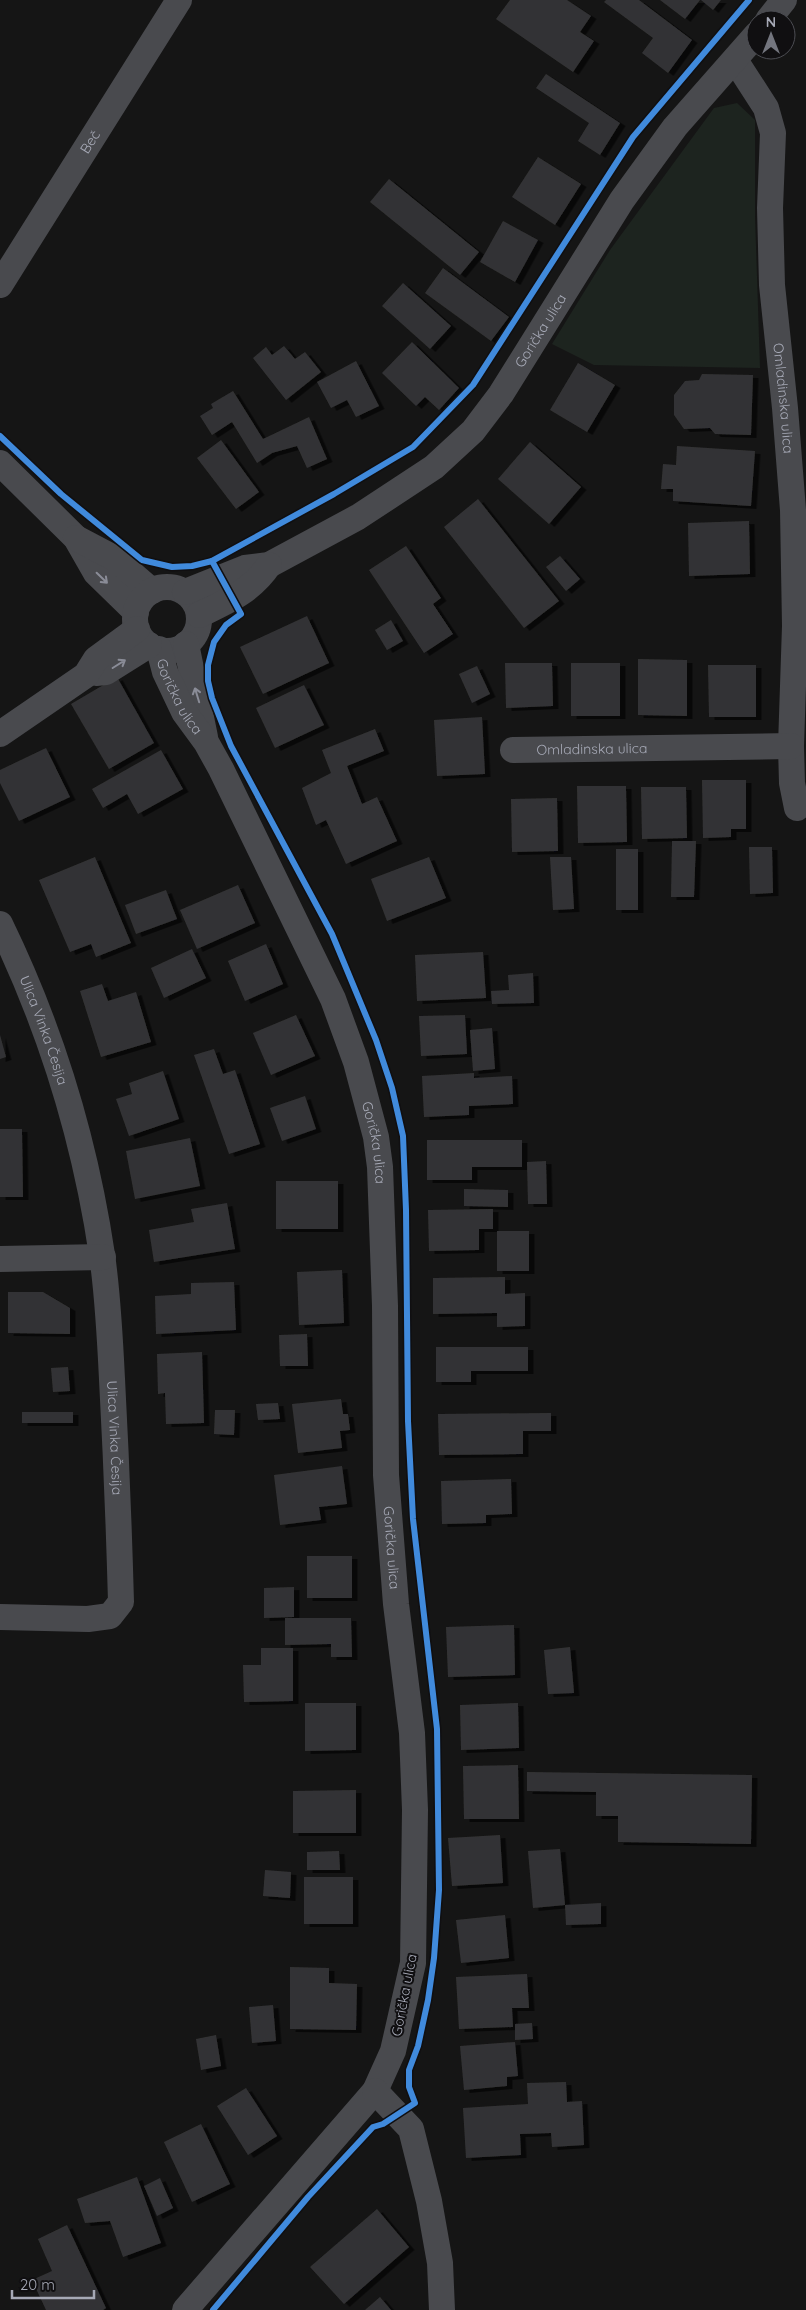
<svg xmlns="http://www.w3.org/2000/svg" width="806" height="2310" viewBox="0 0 806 2310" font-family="Quicksand,sans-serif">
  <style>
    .green { fill: #1d241f }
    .building { fill: #333334; filter: url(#shadow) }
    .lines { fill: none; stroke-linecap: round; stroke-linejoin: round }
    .minor { stroke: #494a4e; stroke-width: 26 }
    .cycleway-casing { stroke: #100f11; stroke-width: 9 }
    .cycleway { stroke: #408adc; stroke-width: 6 }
    .oneway { stroke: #8a8c97 }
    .labels { text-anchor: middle; stroke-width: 4; stroke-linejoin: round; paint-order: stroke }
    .street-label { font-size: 14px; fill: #a6a9b6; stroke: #100f11 }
  </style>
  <defs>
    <filter id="shadow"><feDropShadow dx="5.5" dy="3" stdDeviation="0" flood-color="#0009"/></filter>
  </defs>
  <rect width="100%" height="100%" fill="#151515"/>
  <path class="green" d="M 737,103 L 755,120 L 755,216 L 760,368 L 594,365 L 552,344 L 610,250 L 714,108 Z"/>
  <g class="building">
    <path d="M 510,0 L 567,0 L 591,16 L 580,32 L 594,41 L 573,72 L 496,19 Z"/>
    <path d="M 606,0 L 639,0 L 692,40 L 668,73 L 642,53 L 653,38 L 604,2 Z"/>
    <path d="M 660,0 L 700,0 L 685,19 Z"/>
    <path d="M 701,0 L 721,0 L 713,10 Z"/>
    <path d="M 546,74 L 620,123 L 600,155 L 578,141 L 589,123 L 536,88 Z"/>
    <path d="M 538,157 L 581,184 L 555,225 L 512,197 Z"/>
    <path d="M 389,179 L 479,252 L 460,275 L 370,202 Z"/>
    <path d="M 503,221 L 538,240 L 515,282 L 480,262 Z"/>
    <path d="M 443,268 L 509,317 L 491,341 L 425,293 Z"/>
    <path d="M 403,283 L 451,326 L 430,349 L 382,306 Z"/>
    <path d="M 412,342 L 459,388 L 439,410 L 425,397 L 416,406 L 382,373 Z"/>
    <path d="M 284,346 L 295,359 L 305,352 L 321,372 L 286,400 L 253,358 L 266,347 L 272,355 Z"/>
    <path d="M 356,361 L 379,406 L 356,417 L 347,400 L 331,408 L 317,382 Z"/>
    <path d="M 578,363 L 615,385 L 587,432 L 550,410 Z"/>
    <path d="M 702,374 L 753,375 L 751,435 L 715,434 L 710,428 L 684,429 L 674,415 L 674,395 L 685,381 L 699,380 Z"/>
    <path d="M 233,391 L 263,439 L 309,417 L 327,459 L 307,468 L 297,446 L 272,453 L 257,463 L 232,422 L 212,435 L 200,416 L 213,408 L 211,404 Z"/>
    <path d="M 221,440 L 259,492 L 236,509 L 197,458 Z"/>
    <path d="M 530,442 L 581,487 L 549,524 L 498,479 Z"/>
    <path d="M 677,446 L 755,451 L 751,506 L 673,501 L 673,489 L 661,489 L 663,464 L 676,465 Z"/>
    <path d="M 478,499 L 559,601 L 524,628 L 444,527 Z"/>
    <path d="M 749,521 L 750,574 L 689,576 L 688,523 Z"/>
    <path d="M 406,546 L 441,598 L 433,604 L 453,634 L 424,653 L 369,570 Z"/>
    <path d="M 560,556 L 580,579 L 566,591 L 546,567 Z"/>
    <path d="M 307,616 L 329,663 L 263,694 L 240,647 Z"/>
    <path d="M 391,620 L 403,641 L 387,650 L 375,630 Z"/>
    <path d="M 638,659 L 687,660 L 687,716 L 638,715 Z"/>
    <path d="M 505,663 L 552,663 L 553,706 L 506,708 Z"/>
    <rect x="571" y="663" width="49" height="53"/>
    <path d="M 708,665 L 756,665 L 756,717 L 709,717 Z"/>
    <path d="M 477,666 L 490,694 L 472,703 L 459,674 Z"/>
    <path d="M 117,677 L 154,743 L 109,769 L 71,704 Z"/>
    <path d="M 304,685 L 324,725 L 275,748 L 256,708 Z"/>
    <path d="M 482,717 L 485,774 L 437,776 L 434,720 Z"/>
    <path d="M 375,729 L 384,751 L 347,766 L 362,804 L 377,797 L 397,841 L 346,864 L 326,820 L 316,825 L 302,788 L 331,773 L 322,750 Z"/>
    <path d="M 46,748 L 70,797 L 19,821 L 0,783 L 0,770 Z"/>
    <path d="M 161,750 L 183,789 L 138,814 L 127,794 L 103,808 L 92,789 Z"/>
    <path d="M 702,780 L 746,780 L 746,829 L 731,829 L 731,837 L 703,838 Z"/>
    <path d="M 577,786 L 626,786 L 627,842 L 578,843 Z"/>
    <path d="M 641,787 L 686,787 L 687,838 L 642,839 Z"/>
    <path d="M 557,798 L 558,851 L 512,852 L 511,799 Z"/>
    <path d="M 672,841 L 696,841 L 694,897 L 671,897 Z"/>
    <path d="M 749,847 L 772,847 L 773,893 L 750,894 Z"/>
    <rect x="616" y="849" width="22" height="61"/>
    <path d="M 95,857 L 131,943 L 96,957 L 91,944 L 70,952 L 39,880 Z"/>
    <path d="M 429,857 L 446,898 L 387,921 L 371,879 Z"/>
    <path d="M 550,857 L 571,857 L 574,909 L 553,910 Z"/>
    <path d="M 238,885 L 255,923 L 197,949 L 180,910 Z"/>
    <path d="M 166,890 L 177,919 L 136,934 L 125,905 Z"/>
    <path d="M 266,944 L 283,984 L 245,1001 L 228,961 Z"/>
    <path d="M 192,949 L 206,978 L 164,998 L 151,968 Z"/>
    <path d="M 483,952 L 486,998 L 417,1001 L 415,955 Z"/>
    <path d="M 533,973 L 534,1003 L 492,1004 L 491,991 L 509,990 L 508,975 Z"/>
    <path d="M 102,984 L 108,1001 L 136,992 L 151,1042 L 101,1057 L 80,991 Z"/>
    <path d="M 296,1015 L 315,1056 L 271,1075 L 253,1033 Z"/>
    <path d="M 465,1015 L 467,1054 L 421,1056 L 419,1016 Z"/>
    <path d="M 492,1028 L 495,1069 L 473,1071 L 470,1030 Z"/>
    <path d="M 0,1035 L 6,1057 L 0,1059 Z"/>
    <path d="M 214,1049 L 223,1074 L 235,1070 L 260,1144 L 229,1154 L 194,1055 Z"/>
    <path d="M 163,1071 L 179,1119 L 129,1136 L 116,1099 L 132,1094 L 129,1083 Z"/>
    <path d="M 474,1073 L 474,1078 L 512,1076 L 513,1104 L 469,1106 L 469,1115 L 424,1117 L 422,1076 Z"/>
    <path d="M 305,1096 L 316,1129 L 282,1141 L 270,1108 Z"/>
    <path d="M 0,1129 L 22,1129 L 23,1197 L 0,1197 Z"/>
    <path d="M 190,1138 L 200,1186 L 135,1199 L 126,1151 Z"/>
    <path d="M 427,1140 L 522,1140 L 522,1167 L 472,1167 L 472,1180 L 427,1180 Z"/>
    <path d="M 546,1161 L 547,1204 L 528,1204 L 527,1162 Z"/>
    <rect x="276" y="1181" width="62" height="48"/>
    <path d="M 464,1189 L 508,1190 L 508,1207 L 464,1206 Z"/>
    <path d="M 227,1203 L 235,1249 L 154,1262 L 149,1230 L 194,1222 L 191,1209 Z"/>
    <path d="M 493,1209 L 493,1229 L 479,1229 L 479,1250 L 429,1251 L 428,1210 Z"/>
    <rect x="497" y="1231" width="32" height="40"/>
    <path d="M 342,1270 L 344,1323 L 299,1325 L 297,1272 Z"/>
    <path d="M 505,1277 L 505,1294 L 525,1293 L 525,1326 L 497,1327 L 497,1313 L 433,1314 L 433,1278 Z"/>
    <path d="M 234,1282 L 236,1330 L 156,1334 L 155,1296 L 191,1294 L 191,1283 Z"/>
    <path d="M 8,1292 L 43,1292 L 70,1308 L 70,1334 L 8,1333 Z"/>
    <path d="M 307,1334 L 308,1366 L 280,1366 L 279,1335 Z"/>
    <path d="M 436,1347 L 528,1347 L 528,1371 L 471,1371 L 471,1382 L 436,1382 Z"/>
    <path d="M 202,1352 L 204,1423 L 166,1424 L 165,1393 L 158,1394 L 157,1354 Z"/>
    <path d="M 68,1367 L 70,1391 L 53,1392 L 51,1368 Z"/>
    <path d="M 341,1399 L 343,1414 L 348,1414 L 350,1430 L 340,1431 L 342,1448 L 298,1453 L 292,1404 Z"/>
    <path d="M 278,1403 L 280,1419 L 258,1420 L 256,1404 Z"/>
    <path d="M 215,1410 L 235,1410 L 234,1435 L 214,1434 Z"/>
    <rect x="22" y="1412" width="51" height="11"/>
    <path d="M 551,1413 L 551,1431 L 523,1431 L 523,1454 L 439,1455 L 438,1414 Z"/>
    <path d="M 342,1466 L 347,1504 L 319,1507 L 321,1520 L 280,1525 L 274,1475 Z"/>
    <path d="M 511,1479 L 512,1514 L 486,1515 L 486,1523 L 442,1524 L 441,1481 Z"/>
    <rect x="307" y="1556" width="45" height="42"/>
    <path d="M 294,1587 L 294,1617 L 264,1618 L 264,1588 Z"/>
    <path d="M 285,1618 L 351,1618 L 352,1657 L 331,1657 L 331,1644 L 285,1645 Z"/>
    <path d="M 514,1625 L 515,1675 L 448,1677 L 446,1627 Z"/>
    <path d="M 570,1647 L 574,1693 L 548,1694 L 544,1650 Z"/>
    <path d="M 261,1648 L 293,1648 L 293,1701 L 244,1702 L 243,1665 L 261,1665 Z"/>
    <path d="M 305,1703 L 356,1703 L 356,1750 L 305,1751 Z"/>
    <path d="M 518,1703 L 519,1748 L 461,1750 L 460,1705 Z"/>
    <path d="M 518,1765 L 519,1819 L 464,1819 L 463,1766 Z"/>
    <path d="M 527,1772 L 752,1775 L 751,1844 L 618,1842 L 618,1816 L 596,1816 L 596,1792 L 527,1791 Z"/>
    <path d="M 356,1790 L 356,1833 L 293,1833 L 293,1791 Z"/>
    <path d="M 500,1835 L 503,1883 L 452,1886 L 448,1838 Z"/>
    <path d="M 560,1849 L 565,1905 L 533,1908 L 528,1851 Z"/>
    <path d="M 339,1851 L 340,1870 L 307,1870 L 307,1852 Z"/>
    <path d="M 265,1870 L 291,1872 L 290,1898 L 263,1896 Z"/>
    <rect x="304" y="1877" width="49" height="47"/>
    <path d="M 601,1903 L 601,1924 L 566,1925 L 565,1905 Z"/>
    <path d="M 505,1915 L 509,1958 L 461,1963 L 456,1920 Z"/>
    <path d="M 290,1967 L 329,1968 L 329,1983 L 357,1984 L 356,2030 L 290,2029 Z"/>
    <path d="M 527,1974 L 529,2008 L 512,2008 L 513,2027 L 459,2029 L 456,1977 Z"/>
    <path d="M 273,2005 L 276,2041 L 252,2043 L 249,2007 Z"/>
    <path d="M 532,2023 L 533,2039 L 515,2040 L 515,2024 Z"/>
    <path d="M 216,2035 L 221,2066 L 201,2070 L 196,2039 Z"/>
    <path d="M 515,2042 L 518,2076 L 507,2077 L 507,2086 L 464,2090 L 460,2046 Z"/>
    <path d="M 566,2082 L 567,2102 L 582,2101 L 584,2145 L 552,2147 L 551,2133 L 520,2134 L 521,2155 L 466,2158 L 463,2108 L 528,2104 L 527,2083 Z"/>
    <path d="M 246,2088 L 277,2136 L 248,2155 L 217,2106 Z"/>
    <path d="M 201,2124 L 230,2184 L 192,2202 L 164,2142 Z"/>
    <path d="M 137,2177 L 161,2243 L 123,2257 L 110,2221 L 85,2223 L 77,2199 Z"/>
    <path d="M 160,2178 L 173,2208 L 157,2216 L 144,2186 Z"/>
    <path d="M 377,2209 L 409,2247 L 344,2304 L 310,2267 Z"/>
    <path d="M 67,2225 L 106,2308 L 103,2310 L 46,2310 L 32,2280 L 52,2271 L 38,2239 Z"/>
    <path d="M 380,2297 L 391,2310 L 365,2310 Z"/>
  </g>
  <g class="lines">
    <g class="minor">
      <path d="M 768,20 L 784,0"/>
      <path id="s1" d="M 735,60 L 766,108 L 773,133 L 770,208 L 772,285 L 785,408 L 793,510 L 795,626 L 791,746 L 792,783 L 797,808"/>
      <path id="s2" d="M 0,285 L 179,0"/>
      <path d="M 0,463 L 76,538 L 96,573 L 136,612"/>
      <path d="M 76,538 L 114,558 L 152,591"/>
      <circle cx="167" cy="619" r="32"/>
      <path id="s3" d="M 185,592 L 245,568 L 269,565 L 358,517 L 434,467 L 473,431 L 501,394 L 622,200 L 675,127 L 756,35"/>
      <path d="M 199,615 C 226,602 252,591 269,565"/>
      <path d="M 186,644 L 205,737"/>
      <path id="s4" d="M 159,649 L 165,672 L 184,712 L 206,742 L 221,769 L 333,999 L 356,1062 L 376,1137 L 380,1167 L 385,1306 L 386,1475 L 396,1604 L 412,1733 L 415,1810 L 413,1963 L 393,2051 L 375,2091 L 185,2310"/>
      <path d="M 96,673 L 106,672 L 149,645"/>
      <path d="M 0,734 L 86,675 L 96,659 L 137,629"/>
      <path id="s5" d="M 513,750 L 791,746"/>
      <path id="s6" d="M 0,924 C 51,1029 85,1140 102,1255 C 108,1296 110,1338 112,1379 C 116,1454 119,1528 121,1602 L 110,1616 L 88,1619 L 0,1617"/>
      <path d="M 0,1259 L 103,1257"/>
      <path d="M 375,2091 L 411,2129 L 429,2201 L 440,2263 L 442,2310"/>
    </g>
    <defs>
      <g id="cycleway">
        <path d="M 0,436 L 61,494 L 142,560 L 172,567 L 192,566 L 212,561 L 241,614 L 226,625 L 214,642 L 208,665 L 208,681 L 212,698 L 231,746 L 332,934 L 376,1040 L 392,1088 L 403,1136 L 406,1210 L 408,1421 L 413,1519 L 437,1729 L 439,1890 L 434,1958 L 428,2000 L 418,2046 L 409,2070 L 409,2087 L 415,2103 L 383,2124 L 373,2127 L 308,2197 L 213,2310"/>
        <path d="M 212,561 L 334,494 L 413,447 L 473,385 L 633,137 L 749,0"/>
      </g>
    </defs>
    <use href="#cycleway" class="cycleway-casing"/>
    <use href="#cycleway" class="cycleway"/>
  </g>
  <defs><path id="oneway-shaft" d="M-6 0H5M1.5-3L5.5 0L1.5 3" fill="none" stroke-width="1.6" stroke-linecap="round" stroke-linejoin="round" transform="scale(1.25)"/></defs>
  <g class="oneway">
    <use href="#oneway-shaft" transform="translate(102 578) rotate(44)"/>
    <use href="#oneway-shaft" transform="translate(119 664) rotate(-32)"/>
    <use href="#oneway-shaft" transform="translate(197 695) rotate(-107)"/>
  </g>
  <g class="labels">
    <g class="street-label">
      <text dy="5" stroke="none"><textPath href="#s2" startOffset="169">Beč</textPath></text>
      <text dy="5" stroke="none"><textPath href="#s3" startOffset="455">Gorička ulica</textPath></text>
      <text dy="5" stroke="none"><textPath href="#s1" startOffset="349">Omladinska ulica</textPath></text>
      <text dy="5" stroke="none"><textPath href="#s4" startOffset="52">Gorička ulica</textPath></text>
      <text dy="5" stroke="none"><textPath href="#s5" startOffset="79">Omladinska ulica</textPath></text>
      <text dy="5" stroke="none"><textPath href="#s6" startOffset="115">Ulica Vinka Česija</textPath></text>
      <text dy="5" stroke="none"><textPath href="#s4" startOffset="542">Gorička ulica</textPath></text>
      <text dy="5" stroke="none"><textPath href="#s6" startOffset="531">Ulica Vinka Česija</textPath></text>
      <text dy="5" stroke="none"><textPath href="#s4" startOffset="948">Gorička ulica</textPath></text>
      <text transform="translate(404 1995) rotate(-79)" y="5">Gorička ulica</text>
    </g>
  </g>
  <g transform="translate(771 35)"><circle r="24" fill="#100f11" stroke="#4c4d53"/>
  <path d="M0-4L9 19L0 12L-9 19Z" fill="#73757e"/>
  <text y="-8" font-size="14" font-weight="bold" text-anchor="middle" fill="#a6a9b6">N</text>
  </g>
  <path d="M12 2290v8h82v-8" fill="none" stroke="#a6a9b6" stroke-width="2.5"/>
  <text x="20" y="2290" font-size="15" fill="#a6a9b6" stroke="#100f11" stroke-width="4" paint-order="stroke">20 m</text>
</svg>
